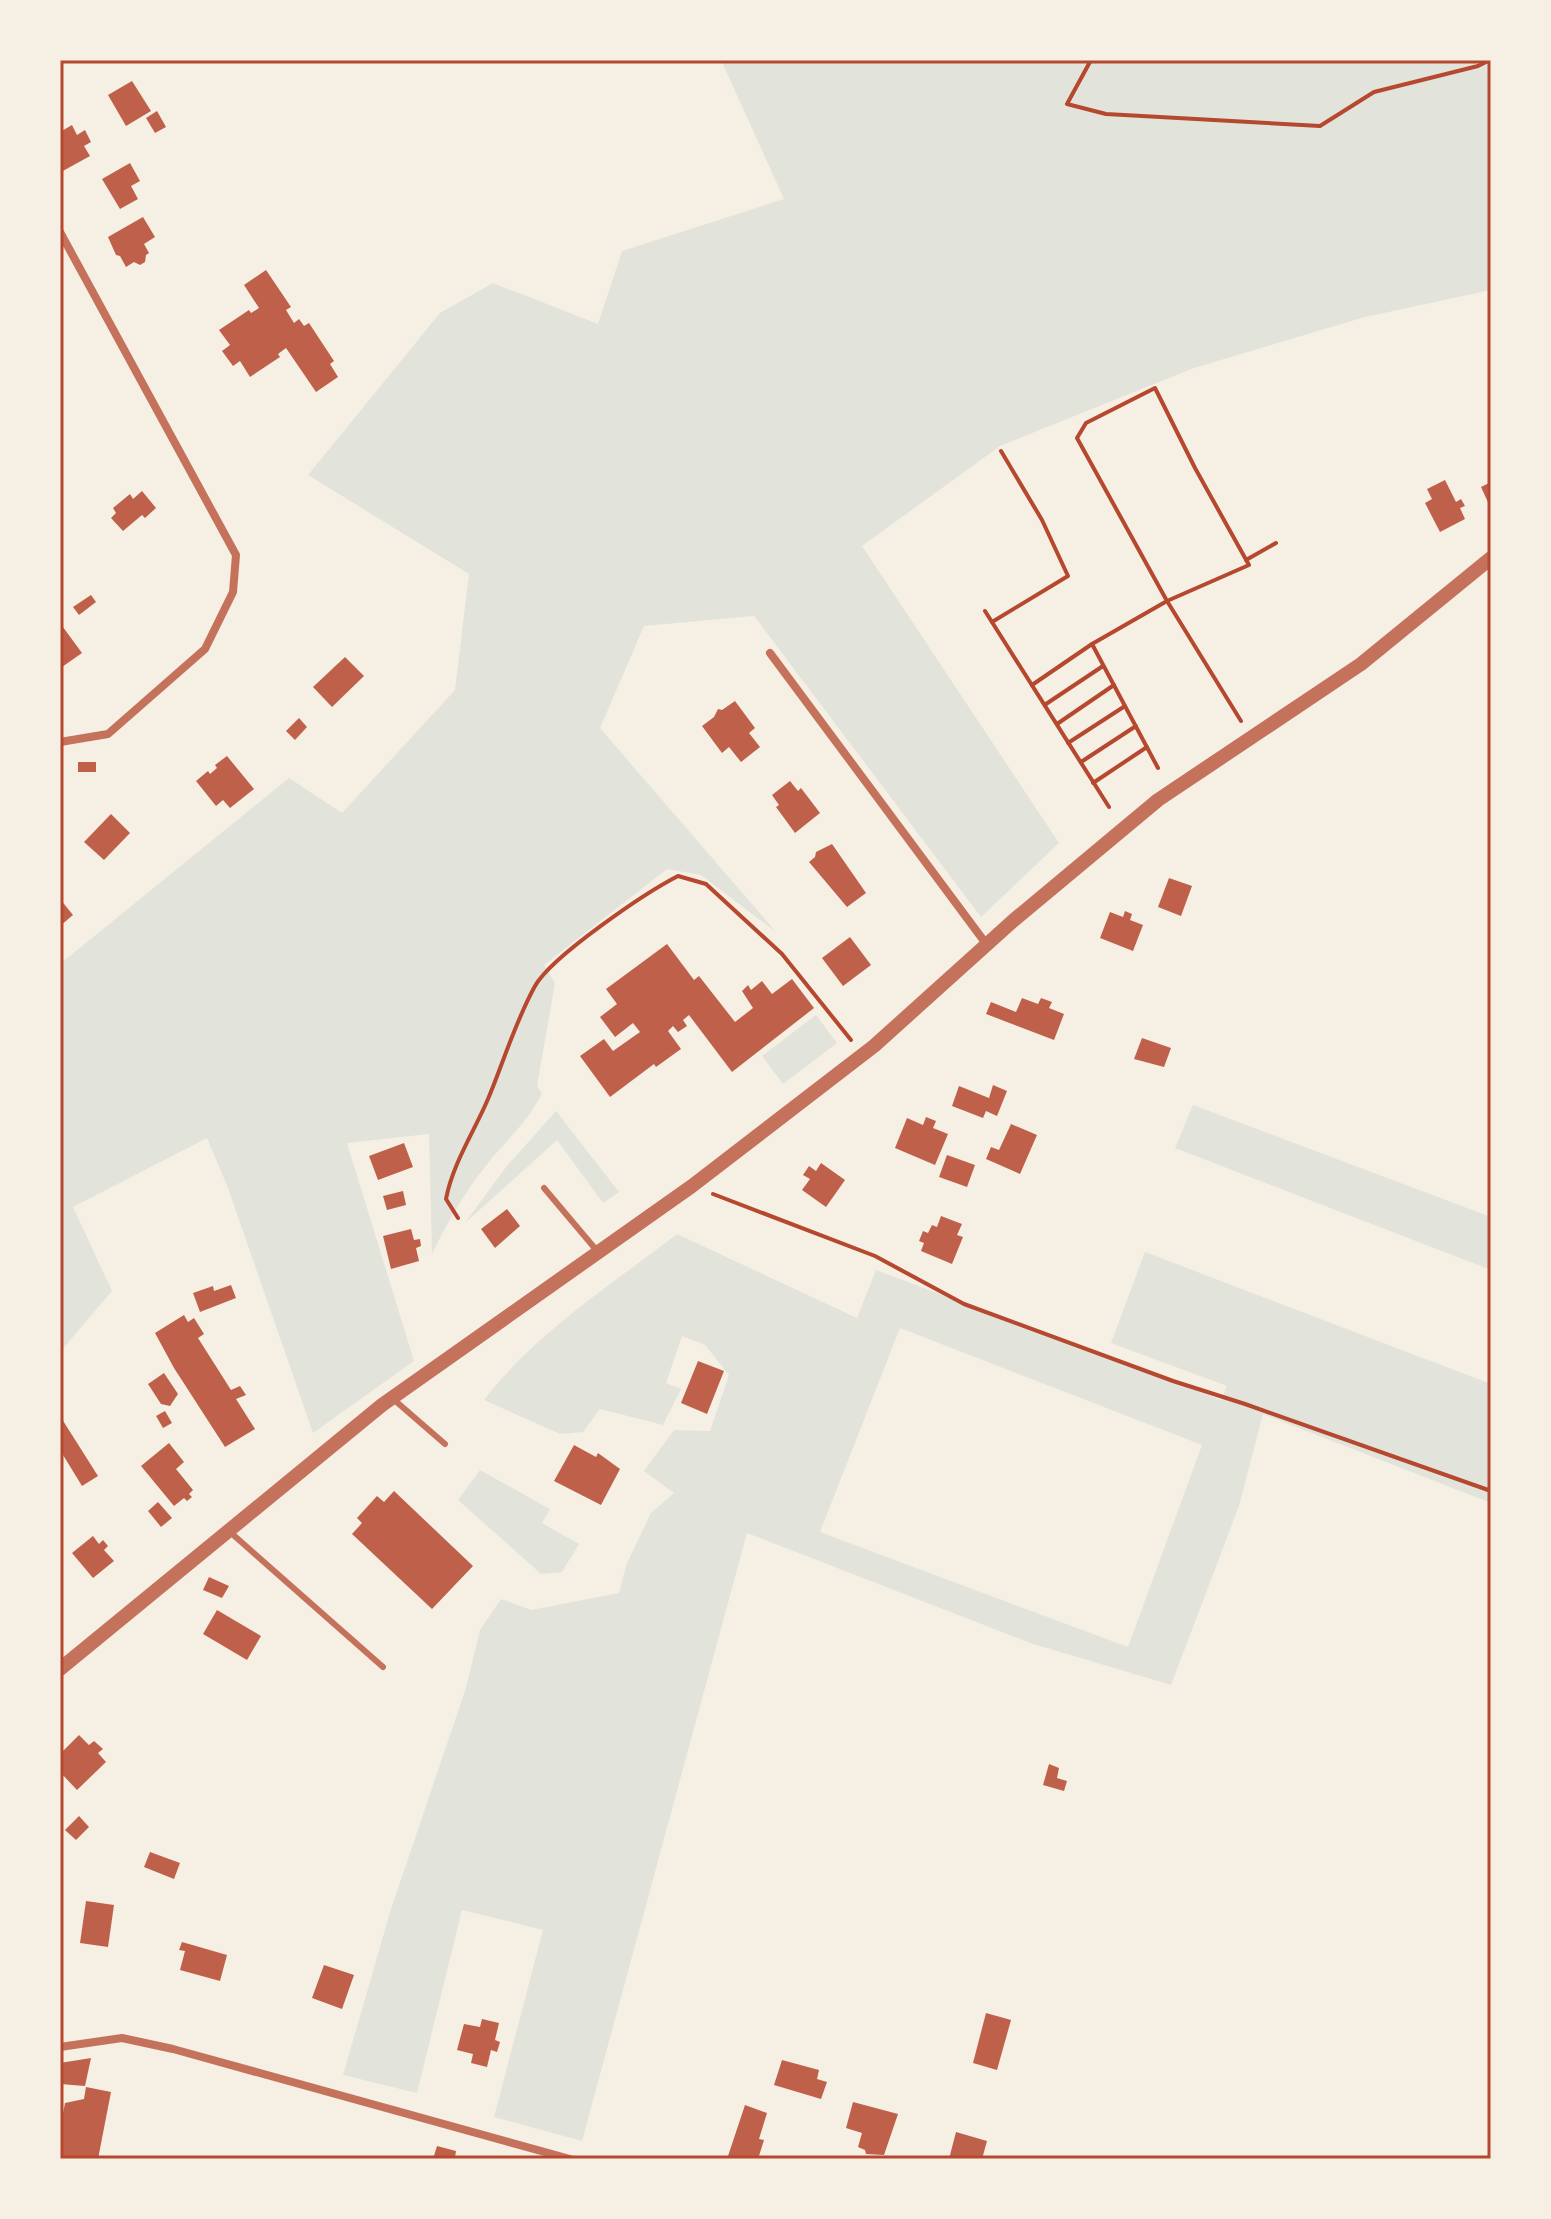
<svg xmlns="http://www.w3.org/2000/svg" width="1551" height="2219" viewBox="0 0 1551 2219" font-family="Lato,sans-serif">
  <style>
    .green { fill: #e2e4dc; fill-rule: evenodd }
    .building { fill: #bf614a }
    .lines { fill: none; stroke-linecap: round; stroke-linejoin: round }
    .path { stroke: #b5482f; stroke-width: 4 }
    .service { stroke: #c5725c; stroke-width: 6 }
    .minor { stroke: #c5725c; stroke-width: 8 }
    .tertiary { stroke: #c5725c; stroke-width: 14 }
    .neatline { fill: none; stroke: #b5482f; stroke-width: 3 }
  </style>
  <rect width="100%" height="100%" fill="#f6efe4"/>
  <g class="green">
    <path d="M 721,60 L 1491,60 L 1491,290 L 1365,317 L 1194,368 L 1000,446 L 862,546 L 1059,843 L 981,917 L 754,616 L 644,626 L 600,728 L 776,932 L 701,875 L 667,869 L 544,965 L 555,983 L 537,1086 L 542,1093 C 528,1123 504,1142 484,1168 C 463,1195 447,1223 432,1254 L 429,1134 L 347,1143 L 414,1361 L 313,1433 L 228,1188 L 207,1138 L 73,1207 L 112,1291 L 60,1352 L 60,964 L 289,778 L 342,813 L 455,690 L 469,574 L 308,475 L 440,313 L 493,283 L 598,324 L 622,251 L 784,199 Z"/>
    <path d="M 816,1015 L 837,1043 L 783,1084 L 762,1056 Z"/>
    <path d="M 1193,1105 L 1491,1217 L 1491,1270 L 1175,1148 Z"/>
    <path d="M 556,1111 L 619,1192 L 603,1203 L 557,1140 L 465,1223 L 506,1167 Z"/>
    <path d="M 677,1234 L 857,1318 L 876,1270 L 1221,1400 L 1227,1386 L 1111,1343 L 1145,1252 L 1491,1384 L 1491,1503 L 1263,1414 L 1239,1506 L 1171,1685 L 1030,1643 L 747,1533 L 582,2141 L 494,2117 L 543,1930 L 462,1910 L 417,2093 L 343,2075 L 391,1909 L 466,1688 L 480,1630 L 501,1599 L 531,1610 L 619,1593 L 627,1563 L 651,1513 L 674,1493 L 644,1471 L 674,1430 L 710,1431 L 729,1375 L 705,1345 L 682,1336 L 666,1383 L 681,1389 L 663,1425 L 600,1409 L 583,1432 L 560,1434 L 484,1400 C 535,1333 611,1285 677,1234 ZM 900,1328 L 1202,1445 L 1128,1647 L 820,1532 Z"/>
    <path d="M 480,1470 L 550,1509 L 542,1523 L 579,1544 L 562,1572 L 541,1574 L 458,1500 Z"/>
  </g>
  <g class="building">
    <path d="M 132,81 L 151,111 L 126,126 L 108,95 Z"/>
    <path d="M 157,111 L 166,127 L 155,133 L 146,118 Z"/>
    <path d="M 72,125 L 77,135 L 85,130 L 91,142 L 84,146 L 90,156 L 61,172 L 60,132 Z"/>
    <path d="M 130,163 L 140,181 L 131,186 L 138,199 L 120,209 L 102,179 Z"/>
    <path d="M 143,217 L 155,237 L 144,244 L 149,253 L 146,255 L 145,262 L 140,265 L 134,262 L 126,267 L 120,256 L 116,255 L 108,237 Z"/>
    <path d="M 266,270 L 291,307 L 286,310 L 294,323 L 299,319 L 304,326 L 309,323 L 334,361 L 330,364 L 338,377 L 316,392 L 286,348 L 278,354 L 280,357 L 250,377 L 240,361 L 233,366 L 222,351 L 230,345 L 219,330 L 249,310 L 251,313 L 259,308 L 244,285 Z"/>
    <path d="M 1445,480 L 1456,502 L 1461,499 L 1465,506 L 1460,508 L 1465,519 L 1440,532 L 1425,503 L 1432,499 L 1427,489 Z"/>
    <path d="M 1491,482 L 1491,509 L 1481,487 Z"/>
    <path d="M 142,491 L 156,508 L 145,518 L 142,515 L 123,531 L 111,518 L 116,513 L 113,508 L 130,494 L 133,499 Z"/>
    <path d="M 91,595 L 96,602 L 79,615 L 73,607 Z"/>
    <path d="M 60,623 L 82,653 L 62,667 L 60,664 Z"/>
    <path d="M 345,657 L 364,676 L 332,707 L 313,687 Z"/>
    <path d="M 735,701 L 755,728 L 749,733 L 760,747 L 741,762 L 729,747 L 722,753 L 702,726 L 714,717 L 718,709 L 722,710 Z"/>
    <path d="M 299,718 L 307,727 L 295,740 L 286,731 Z"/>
    <path d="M 227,756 L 254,789 L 230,808 L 223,800 L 216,806 L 196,781 L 208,771 L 210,774 L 217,768 L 215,765 Z"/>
    <rect x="78" y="762" width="18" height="10"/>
    <path d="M 790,781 L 798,791 L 801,788 L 820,813 L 795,833 L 776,807 L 779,805 L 772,795 Z"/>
    <path d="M 111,814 L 130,833 L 104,860 L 84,842 Z"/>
    <path d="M 832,844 L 866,893 L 847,907 L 809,862 L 815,857 L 816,852 Z"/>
    <path d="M 1169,878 L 1192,886 L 1181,916 L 1158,907 Z"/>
    <path d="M 60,899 L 73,915 L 60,926 Z"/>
    <path d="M 1125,911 L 1132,914 L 1130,920 L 1143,925 L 1133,951 L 1100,938 L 1110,912 L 1123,917 Z"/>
    <path d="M 850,937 L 871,965 L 843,986 L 822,958 Z"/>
    <path d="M 667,944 L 694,980 L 699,976 L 735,1022 L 753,1008 L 742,991 L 748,985 L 751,990 L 762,981 L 772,994 L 792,979 L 814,1008 L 732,1072 L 689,1015 L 683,1020 L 687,1026 L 678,1032 L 673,1026 L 668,1031 L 681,1049 L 656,1067 L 654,1064 L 610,1097 L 580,1056 L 604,1039 L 613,1051 L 640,1032 L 633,1023 L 615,1037 L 600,1017 L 617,1004 L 606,989 Z"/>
    <path d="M 1022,998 L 1038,1004 L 1041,998 L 1052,1002 L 1049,1008 L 1064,1014 L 1054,1040 L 986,1014 L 991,1002 L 1016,1012 Z"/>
    <path d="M 1142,1038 L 1171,1048 L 1164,1067 L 1134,1059 Z"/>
    <path d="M 993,1085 L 1007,1091 L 997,1116 L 986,1111 L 983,1118 L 952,1106 L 959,1086 L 989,1098 Z"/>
    <path d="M 926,1117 L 936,1121 L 933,1128 L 948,1134 L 935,1165 L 895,1148 L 907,1118 L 923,1125 Z"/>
    <path d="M 1011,1124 L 1037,1135 L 1020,1174 L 986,1159 L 991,1147 L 999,1150 Z"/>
    <path d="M 404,1143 L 413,1167 L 378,1180 L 369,1156 Z"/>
    <path d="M 947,1155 L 975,1165 L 967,1187 L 939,1177 Z"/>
    <path d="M 821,1163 L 845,1180 L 826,1207 L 802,1190 L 810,1179 L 803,1175 L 809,1166 L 816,1171 Z"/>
    <path d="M 403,1191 L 406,1205 L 387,1210 L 383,1196 Z"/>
    <path d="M 507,1209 L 520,1226 L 495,1248 L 481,1229 Z"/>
    <path d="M 941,1216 L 962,1224 L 957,1235 L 963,1237 L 952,1264 L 921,1251 L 924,1243 L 919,1241 L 923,1231 L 928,1233 L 932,1225 L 937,1227 Z"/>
    <path d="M 411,1229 L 414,1240 L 420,1239 L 421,1246 L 416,1248 L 419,1261 L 391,1269 L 383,1236 Z"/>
    <path d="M 231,1285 L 236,1298 L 200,1312 L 193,1293 L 213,1286 L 214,1291 Z"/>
    <path d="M 184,1315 L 188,1322 L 194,1318 L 204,1334 L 198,1338 L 231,1390 L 240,1386 L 246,1395 L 236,1399 L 255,1429 L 225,1447 L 174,1368 L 155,1333 Z"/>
    <path d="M 698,1361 L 724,1371 L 707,1414 L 681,1403 Z"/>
    <path d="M 164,1373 L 178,1394 L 170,1406 L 161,1404 L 148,1384 Z"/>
    <path d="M 165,1411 L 172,1423 L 163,1428 L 156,1416 Z"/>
    <path d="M 60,1416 L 98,1476 L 82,1486 L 60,1450 Z"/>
    <path d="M 169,1443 L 184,1462 L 176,1469 L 193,1490 L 189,1494 L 192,1497 L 187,1501 L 184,1498 L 174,1506 L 141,1466 Z"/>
    <path d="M 574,1445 L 596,1457 L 598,1453 L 620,1469 L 601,1505 L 554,1481 Z"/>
    <path d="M 394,1491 L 473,1566 L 432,1609 L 352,1534 L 362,1523 L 357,1518 L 377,1496 L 384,1502 Z"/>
    <path d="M 158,1502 L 172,1518 L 161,1527 L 148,1511 Z"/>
    <path d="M 93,1536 L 99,1544 L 103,1540 L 108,1546 L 104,1550 L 114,1561 L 93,1578 L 72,1553 Z"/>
    <path d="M 209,1577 L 229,1586 L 222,1598 L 203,1590 Z"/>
    <path d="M 217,1610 L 261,1636 L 247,1660 L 203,1634 Z"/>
    <path d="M 79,1735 L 89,1745 L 94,1741 L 103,1749 L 98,1753 L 106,1762 L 77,1790 L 60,1772 L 60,1754 Z"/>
    <path d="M 1049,1764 L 1059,1768 L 1057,1778 L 1067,1781 L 1064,1791 L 1043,1785 Z"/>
    <path d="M 79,1816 L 89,1827 L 76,1840 L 65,1830 Z"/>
    <path d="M 150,1852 L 180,1863 L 174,1879 L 144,1867 Z"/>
    <path d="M 86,1901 L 114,1905 L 108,1947 L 80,1943 Z"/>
    <path d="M 182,1942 L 227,1955 L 220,1981 L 180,1970 L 185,1951 L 179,1950 Z"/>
    <path d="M 324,1965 L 354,1975 L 342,2009 L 312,1998 Z"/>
    <path d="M 986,2013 L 1011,2020 L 997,2070 L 973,2063 Z"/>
    <path d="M 482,2019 L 499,2023 L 495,2040 L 500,2042 L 497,2052 L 491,2050 L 487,2067 L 471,2063 L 473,2054 L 457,2050 L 464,2024 L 480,2027 Z"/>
    <path d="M 91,2058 L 85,2086 L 60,2084 L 60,2063 Z"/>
    <path d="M 782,2060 L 819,2070 L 817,2079 L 827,2082 L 821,2099 L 774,2085 Z"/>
    <path d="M 86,2087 L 111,2092 L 98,2159 L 60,2159 L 60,2129 L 65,2103 L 84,2099 Z"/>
    <path d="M 853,2102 L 898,2114 L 884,2155 L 866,2154 L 865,2150 L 858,2147 L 862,2133 L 846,2128 Z"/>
    <path d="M 745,2105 L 767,2113 L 759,2139 L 764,2140 L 758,2159 L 737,2159 L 728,2156 Z"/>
    <path d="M 956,2132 L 987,2141 L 982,2159 L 949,2159 Z"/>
    <path d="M 437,2146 L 456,2151 L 455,2157 L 460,2159 L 433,2159 Z"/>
  </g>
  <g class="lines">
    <g class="path">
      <path d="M 1091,60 L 1067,104 L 1106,114 L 1320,126 L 1374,92 L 1478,66 L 1490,60"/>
      <path d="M 1246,560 L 1276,543"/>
      <path d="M 985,611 L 1109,807"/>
      <path d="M 992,622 L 1068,576 L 1042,520 L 1001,451"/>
      <path d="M 1092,644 L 1158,768"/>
      <path d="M 1032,685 L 1092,644 L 1167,601 L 1249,565 L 1195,468 L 1155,388 L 1086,423 L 1077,438 L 1167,601 L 1241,721"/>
      <path d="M 1046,704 L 1103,666"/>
      <path d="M 1057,724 L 1114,685"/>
      <path d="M 1068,743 L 1125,706"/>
      <path d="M 1081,762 L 1136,726"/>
      <path d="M 1093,783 L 1147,747"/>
      <path d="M 713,1194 L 875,1256 L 964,1304 L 1173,1381 L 1245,1404 L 1491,1491"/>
      <path d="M 458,1218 L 446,1199 C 453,1163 474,1132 488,1099 C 504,1061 515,1022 535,986 C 552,956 645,893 678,876 L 706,884 L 782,954 L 851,1040"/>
    </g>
    <g class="service">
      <path d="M 544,1188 L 598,1252"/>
      <path d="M 392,1398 L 445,1444"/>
      <path d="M 230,1532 L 383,1667"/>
    </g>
    <g class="minor">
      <path d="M 60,232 L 236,555 L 233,592 L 205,649 L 108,734 L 60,742"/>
      <path d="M 770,653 L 987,945"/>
      <path d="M 60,2047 L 122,2038 L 173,2049 L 570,2159"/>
    </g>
    <path class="tertiary" d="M 60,1669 L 382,1405 L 692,1186 L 874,1046 L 1014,920 L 1158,800 L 1361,664 L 1491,558"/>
  </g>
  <rect width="1551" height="2219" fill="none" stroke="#f6efe4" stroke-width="124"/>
  <rect x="62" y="62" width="1427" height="2095" class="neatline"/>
</svg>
